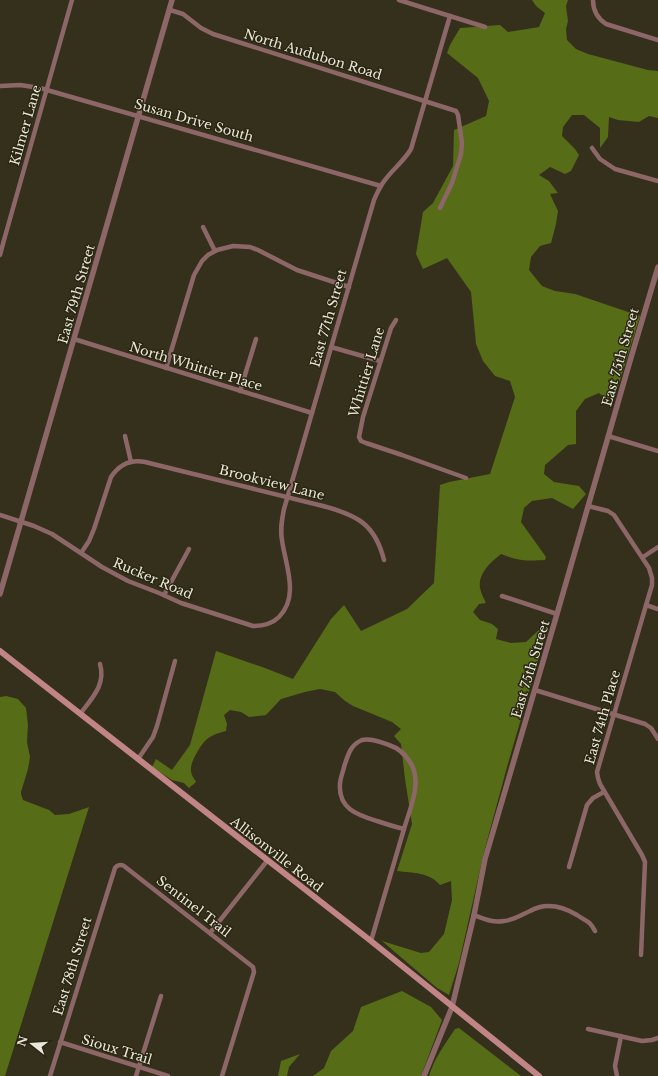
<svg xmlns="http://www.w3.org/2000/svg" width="658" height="1076" viewBox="0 0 658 1076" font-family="'Libre Baskerville',serif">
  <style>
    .forest { fill: #566c17 }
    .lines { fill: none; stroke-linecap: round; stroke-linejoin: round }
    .minor { stroke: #8d6768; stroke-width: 4.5 }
    .tertiary { stroke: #8d6768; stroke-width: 5.5 }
    .secondary { stroke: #c28587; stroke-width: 6 }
    .labels { text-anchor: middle; stroke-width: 3; stroke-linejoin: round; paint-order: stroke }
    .street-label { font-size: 13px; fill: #e9e7da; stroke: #2a2612 }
  </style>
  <rect width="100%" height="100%" fill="#34301b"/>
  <g class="forest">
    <path d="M 532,0 L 568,0 L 566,6 L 568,21 L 566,29 L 567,40 L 576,49 L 588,54 L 648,70 L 658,71 L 658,118 L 649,116 L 639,122 L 618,120 L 609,117 L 608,137 L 600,148 L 600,128 L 584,115 L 572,115 L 563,127 L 562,136 L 575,149 L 579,155 L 571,171 L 565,174 L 550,167 L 539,175 L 549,181 L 558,193 L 550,194 L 558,211 L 556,224 L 551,243 L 540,246 L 531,257 L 529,270 L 542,286 L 555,291 L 575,294 L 640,316 L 617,390 L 610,403 L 599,393 L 585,399 L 576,411 L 576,444 L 568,445 L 552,459 L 545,465 L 544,474 L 554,482 L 579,486 L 586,494 L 573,509 L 552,498 L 532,501 L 524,508 L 521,522 L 546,557 L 545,560 C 527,561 518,561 501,554 C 491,562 478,573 480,588 C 481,593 484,599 486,603 L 479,604 L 473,612 L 480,620 L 492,624 L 498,629 L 496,639 L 511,643 L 526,642 L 543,626 L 546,628 L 543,643 L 507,767 L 484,852 L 459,963 L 449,995 L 437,988 L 382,941 L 421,953 L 429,952 L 444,934 L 452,900 L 451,881 L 440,885 C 429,872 413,873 397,871 L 412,824 L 405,779 L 401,744 L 394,736 L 401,729 L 392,722 L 353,706 L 345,701 L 335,692 L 320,689 L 305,692 L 281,699 L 266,715 L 249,717 L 241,712 L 230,710 L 224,715 L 227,724 L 226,731 C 218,733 209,736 204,742 C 199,748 190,763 191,770 C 191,775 194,778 196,782 L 189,788 L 184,783 L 172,780 L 152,767 L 156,759 L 172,770 L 190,745 L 216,651 L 265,668 L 293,679 L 331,619 L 344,605 L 361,631 L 407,609 L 434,583 L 440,485 L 449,482 L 490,474 L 515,397 L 510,381 L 495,376 L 483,361 L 476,344 L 471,292 L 447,258 L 423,269 L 416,254 L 423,212 L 433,203 L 453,166 L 454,130 L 486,116 L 489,101 L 478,78 L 447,53 L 450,45 L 460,28 L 500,25 L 508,32 L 539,27 L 545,13 L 536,6 Z"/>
    <path d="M 6,696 L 18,699 L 26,708 L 28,725 L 27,742 L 30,757 L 28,769 L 21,792 L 21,794 L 23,800 L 49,810 L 55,815 L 69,814 L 89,807 L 5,1076 L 0,1076 L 0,697 Z"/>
    <path d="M 402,991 L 431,1007 L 442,1020 L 421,1076 L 313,1076 L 324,1068 L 331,1051 L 353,1031 L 361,1007 Z"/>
    <path d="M 459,1028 L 521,1076 L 429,1076 C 434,1059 445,1044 455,1029 Z"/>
    <path d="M 300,1054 L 289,1067 L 287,1076 L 278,1076 L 281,1061 Z"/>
  </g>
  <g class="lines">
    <g class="minor">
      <path d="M 399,0 L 485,27"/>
      <path d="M 593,0 C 593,10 597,18 606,24 L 658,40"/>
      <path d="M 170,10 L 183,14 L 201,28 L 213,34 L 456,111 L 458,115 L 462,143 L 461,154 L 452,183 L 440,208"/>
      <path d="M 0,86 L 20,85 L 40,88 L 381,186"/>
      <path d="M 592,148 L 600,159 L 615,169 L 658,181"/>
      <path d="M 203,227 L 215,251"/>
      <path d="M 0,255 L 4,240 L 72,0"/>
      <path d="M 396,320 L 391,328 L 363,417 L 359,437 L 361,441 L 366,443 L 402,455 L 466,478"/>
      <path d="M 74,339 L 312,413"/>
      <path d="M 331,347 L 380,361"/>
      <path d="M 166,368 L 194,275 L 202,261 L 208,255 L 217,250 L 233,246 L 250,247 L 258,250 L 297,270 L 349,287"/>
      <path d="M 240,391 L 256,339"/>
      <path d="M 125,436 L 131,462"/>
      <path d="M 608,436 L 658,451"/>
      <path d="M 588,506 L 608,511 L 614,515 L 649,568 L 652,578 L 652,585 L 597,772 L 598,778 L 600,784 L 642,855 L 645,862 L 641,955"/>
      <path d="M 0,515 L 34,526 L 52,534 L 102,567 L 128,581 L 159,593 L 181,603 L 253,626 C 263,626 272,624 279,617 C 300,596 285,564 282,540 C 280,529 282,519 284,509 L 374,200 C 377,193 380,186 385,180 C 393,169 404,161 411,149 L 450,16"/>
      <path d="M 81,553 L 89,541 L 94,529 L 111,477 C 119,465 130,459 145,462 L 323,506 C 357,515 375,524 384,560"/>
      <path d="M 643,557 L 658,547"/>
      <path d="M 164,595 L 189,549"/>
      <path d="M 502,596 L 557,614"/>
      <path d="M 646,605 L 658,609"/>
      <path d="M 535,690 L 645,724 L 651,728 L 658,739"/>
      <path d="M 80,714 C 92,698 106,685 100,664"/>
      <path d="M 362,740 C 371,738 380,742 389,745 C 398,748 405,754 410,762 C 423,782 410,808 404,829 C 395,827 386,824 377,821 C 358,815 338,809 340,784 C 340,779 343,772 344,767 C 348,755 350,745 362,740 Z"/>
      <path d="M 138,759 L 153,737 L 157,726 L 175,661"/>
      <path d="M 569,867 L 587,805 L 593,798 L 604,792"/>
      <path d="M 474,915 C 484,919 493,923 504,921 C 514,920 521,915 530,911 C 546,902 562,906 577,915 C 587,922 589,920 595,931"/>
      <path d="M 210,933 L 267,861"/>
      <path d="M 371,941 L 404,829"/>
      <path d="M 588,1029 L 642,1041 L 652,1040 L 658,1038"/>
      <path d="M 60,1042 L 168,1076"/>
      <path d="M 50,1076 L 115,868 C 117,865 121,864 124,866 L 253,967 L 254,972 L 222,1076"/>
      <path d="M 136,1076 L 161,996"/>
      <path d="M 617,1076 L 615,1066 L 621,1036"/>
    </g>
    <g class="tertiary">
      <path d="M 0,594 L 172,0"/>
      <path d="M 424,1076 L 452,1007 L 474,915 L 485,859 L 557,614 L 630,361 L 658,267"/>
    </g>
    <path class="secondary" d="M 0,651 L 371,941 L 539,1076"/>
  </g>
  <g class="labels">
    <g class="street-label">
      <text transform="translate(313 54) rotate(17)" y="5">North Audubon Road</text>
      <text transform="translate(194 120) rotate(16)" y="5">Susan Drive South</text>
      <text transform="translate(25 125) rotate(-74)" y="5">Kilmer Lane</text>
      <text transform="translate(76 294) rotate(-74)" y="5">East 79th Street</text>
      <text transform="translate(328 318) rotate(-74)" y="5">East 77th Street</text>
      <text transform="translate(620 357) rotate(-74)" y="5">East 75th Street</text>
      <text transform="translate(196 366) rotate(17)" y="5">North Whittier Place</text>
      <text transform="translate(366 372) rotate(-73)" y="5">Whittier Lane</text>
      <text transform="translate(272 482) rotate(14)" y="5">Brookview Lane</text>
      <text transform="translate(153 578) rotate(23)" y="5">Rucker Road</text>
      <text transform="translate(530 669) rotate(-73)" y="5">East 75th Street</text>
      <text transform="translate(602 717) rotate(-74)" y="5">East 74th Place</text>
      <text transform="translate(277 854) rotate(38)" y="5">Allisonville Road</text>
      <text transform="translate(194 906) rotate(38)" y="5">Sentinel Trail</text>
      <text transform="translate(72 966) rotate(-73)" y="5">East 78th Street</text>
      <text transform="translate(117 1049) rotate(17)" y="5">Sioux Trail</text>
    </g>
  </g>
  <g transform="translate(32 1044) rotate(287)" stroke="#2a2612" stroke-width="3" paint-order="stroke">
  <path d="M0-3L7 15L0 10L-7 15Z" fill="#e9e7da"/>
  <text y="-6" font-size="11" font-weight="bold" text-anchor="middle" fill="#e9e7da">N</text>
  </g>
</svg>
